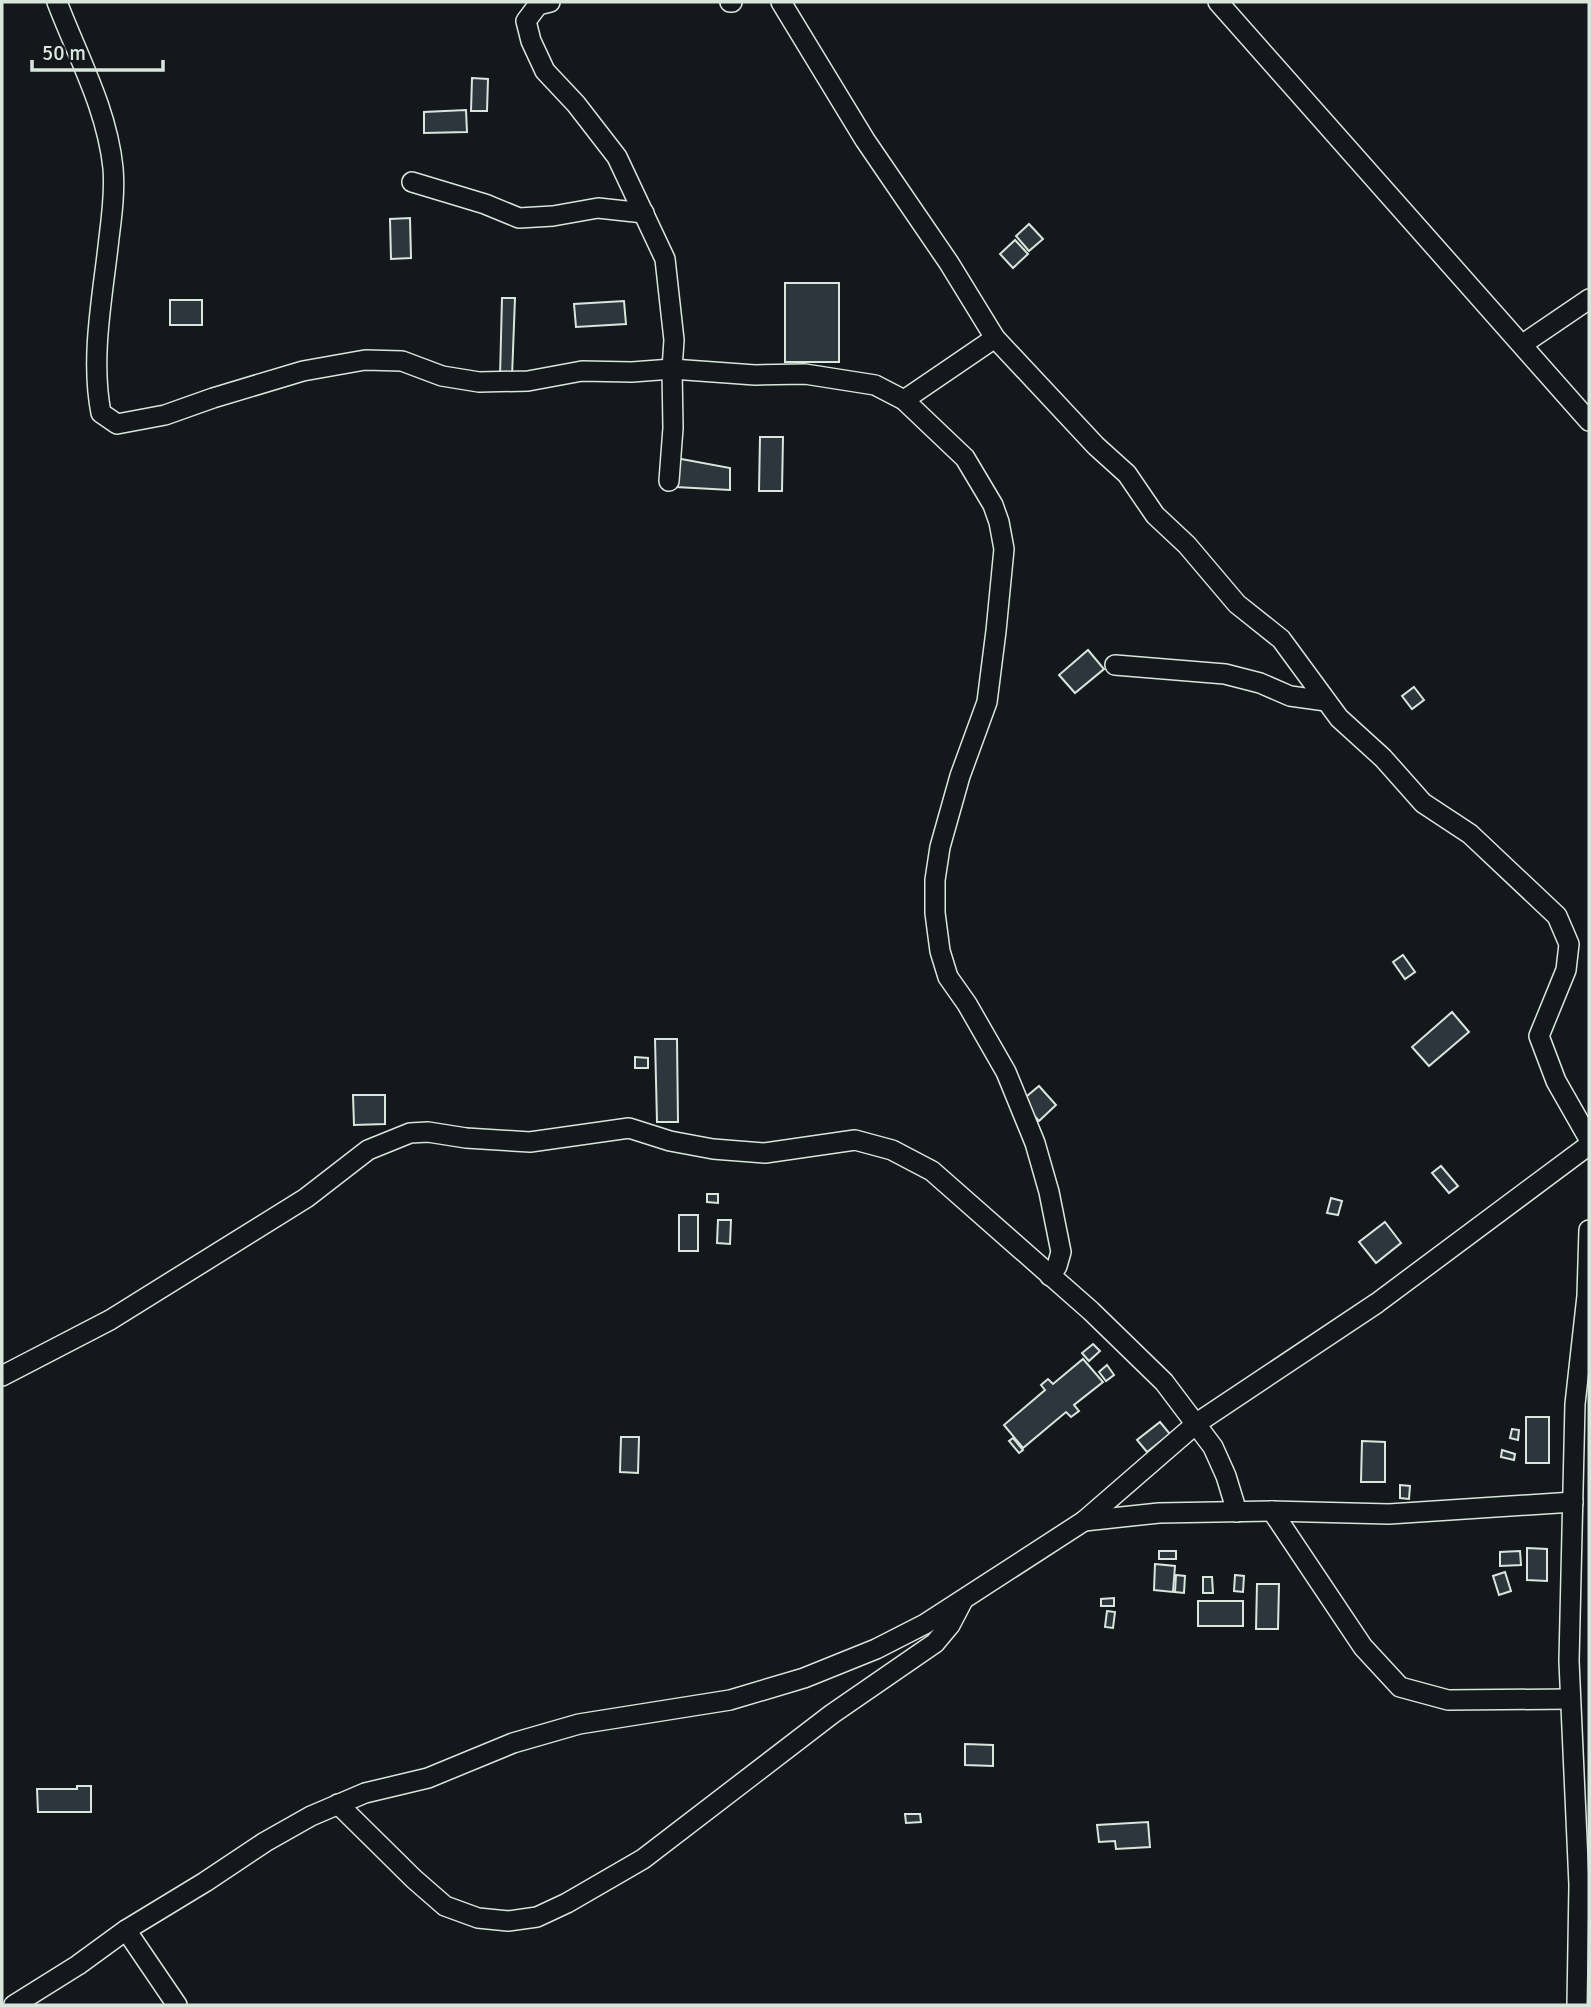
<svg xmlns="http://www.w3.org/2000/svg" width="1591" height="2007" viewBox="0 0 1591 2007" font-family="Signika,sans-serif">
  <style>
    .building { fill: #2c363c; stroke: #d8e6dc; stroke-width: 2 }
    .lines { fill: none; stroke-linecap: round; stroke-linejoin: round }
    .minor-casing { stroke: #d8e6dc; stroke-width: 22 }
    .minor { stroke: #14181c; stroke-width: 19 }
  </style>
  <rect width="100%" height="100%" fill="#14181c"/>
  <g class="building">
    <path d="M 472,78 L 488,79 L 487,111 L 471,111 Z"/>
    <path d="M 466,110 L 467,132 L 424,133 L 424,112 Z"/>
    <path d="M 410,218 L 411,258 L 391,259 L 390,219 Z"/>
    <path d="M 1029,224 L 1043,239 L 1029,251 L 1016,236 Z"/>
    <path d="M 1015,240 L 1028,254 L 1013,268 L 1000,254 Z"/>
    <rect x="785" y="283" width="54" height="79"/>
    <path d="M 502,298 L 515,298 L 512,377 L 500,377 Z"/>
    <rect x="170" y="300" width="32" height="25"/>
    <path d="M 624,301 L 626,324 L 576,327 L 574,304 Z"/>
    <path d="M 760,437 L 783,437 L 782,491 L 759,491 Z"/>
    <path d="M 676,458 L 730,468 L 730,490 L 676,487 Z"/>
    <path d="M 1088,650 L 1104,669 L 1075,693 L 1059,675 Z"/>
    <path d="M 1414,687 L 1424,700 L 1412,709 L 1402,696 Z"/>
    <path d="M 1403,955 L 1415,972 L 1405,979 L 1393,962 Z"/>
    <path d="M 1452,1012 L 1469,1032 L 1429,1066 L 1412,1047 Z"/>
    <path d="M 655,1039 L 677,1039 L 678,1122 L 657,1122 Z"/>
    <path d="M 635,1057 L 648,1058 L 648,1068 L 635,1068 Z"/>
    <path d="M 1039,1086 L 1056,1105 L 1039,1121 L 1021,1101 Z"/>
    <path d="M 353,1095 L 385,1095 L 385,1124 L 354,1125 Z"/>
    <path d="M 1441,1166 L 1458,1186 L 1449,1193 L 1432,1173 Z"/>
    <path d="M 707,1194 L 718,1194 L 718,1203 L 707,1202 Z"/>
    <path d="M 1331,1198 L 1342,1201 L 1338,1215 L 1327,1213 Z"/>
    <rect x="679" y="1215" width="19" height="36"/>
    <path d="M 718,1220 L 731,1220 L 730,1244 L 717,1243 Z"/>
    <path d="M 1385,1222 L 1401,1243 L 1376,1263 L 1359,1242 Z"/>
    <path d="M 1093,1344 L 1100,1351 L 1089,1361 L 1082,1353 Z"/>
    <path d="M 1083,1359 L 1103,1382 L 1074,1405 L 1079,1411 L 1071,1417 L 1066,1412 L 1023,1448 L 1004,1425 L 1045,1390 L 1041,1385 L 1048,1379 L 1053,1384 Z"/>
    <path d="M 1107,1365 L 1114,1375 L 1106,1381 L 1099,1372 Z"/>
    <rect x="1526" y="1417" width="23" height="46"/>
    <path d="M 1160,1422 L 1170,1434 L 1147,1452 L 1137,1440 Z"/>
    <path d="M 1512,1429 L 1519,1430 L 1518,1440 L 1510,1438 Z"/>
    <path d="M 621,1437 L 639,1437 L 638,1473 L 620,1472 Z"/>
    <path d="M 1013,1438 L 1023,1450 L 1019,1453 L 1009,1441 Z"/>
    <path d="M 1362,1441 L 1385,1442 L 1385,1482 L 1361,1482 Z"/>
    <path d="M 1502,1450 L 1515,1454 L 1514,1460 L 1501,1457 Z"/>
    <path d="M 1400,1485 L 1410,1486 L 1409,1499 L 1400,1498 Z"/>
    <path d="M 1527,1548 L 1547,1549 L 1547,1581 L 1527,1580 Z"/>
    <rect x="1159" y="1551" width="17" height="8"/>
    <path d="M 1520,1551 L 1521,1565 L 1500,1566 L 1500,1552 Z"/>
    <path d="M 1155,1564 L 1175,1566 L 1173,1592 L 1154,1590 Z"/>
    <path d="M 1505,1572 L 1511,1591 L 1499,1595 L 1493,1576 Z"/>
    <path d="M 1176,1575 L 1185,1576 L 1184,1593 L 1175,1592 Z"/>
    <path d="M 1235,1575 L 1244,1576 L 1243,1592 L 1234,1591 Z"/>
    <path d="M 1203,1577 L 1212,1577 L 1213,1593 L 1203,1593 Z"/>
    <path d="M 1257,1584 L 1279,1584 L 1278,1629 L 1256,1629 Z"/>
    <path d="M 1114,1598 L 1114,1606 L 1101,1606 L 1101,1599 Z"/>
    <rect x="1198" y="1601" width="45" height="25"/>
    <path d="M 1107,1611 L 1115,1612 L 1113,1628 L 1105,1627 Z"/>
    <path d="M 965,1744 L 993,1745 L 993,1766 L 965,1765 Z"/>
    <path d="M 77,1786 L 91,1786 L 91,1812 L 38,1812 L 37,1789 L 77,1789 Z"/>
    <path d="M 905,1814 L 920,1814 L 921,1822 L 906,1823 Z"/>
    <path d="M 1148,1822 L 1150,1847 L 1116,1849 L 1115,1841 L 1099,1842 L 1097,1825 Z"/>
  </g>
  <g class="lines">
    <defs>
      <g id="minor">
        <path d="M 57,2 C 78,57 107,109 113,168 C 115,191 112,215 109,238 C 103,295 90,356 101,413 L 117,424 L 165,415 L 213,398 L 303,371 L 365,360 L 402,361 L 442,376 L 479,382 L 528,381 L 582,371 L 632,372 L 672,369 L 755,375 L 805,374 L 875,385 L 904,400 L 965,458 L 993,505 L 999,522 L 1004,549 L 996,631 L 987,702 L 960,776 L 940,847 L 935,880 L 935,913 L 940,951 L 948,977 L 967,1004 L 1006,1072 L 1035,1143 L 1049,1192 L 1061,1252 L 1057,1266 L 1050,1276"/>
        <path d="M 550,2 L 538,5 L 526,21 L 531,41 L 545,71 L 576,104 L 617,157 L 665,259 L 674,340 L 672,369 L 673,428 L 669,481"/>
        <path d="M 730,2 L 732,2"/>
        <path d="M 781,2 L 865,140 L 949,263 L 995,338 L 1096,446 L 1127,474 L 1155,515 L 1187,545 L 1237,604 L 1281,639 L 1339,718 L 1383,758 L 1423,803 L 1470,834 L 1557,916 L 1569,944 L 1566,970 L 1539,1036 L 1556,1081 L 1589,1139"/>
        <path d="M 1218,2 L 1589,421"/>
        <path d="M 412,182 L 485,204 L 519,218 L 553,216 L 598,208 L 644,213"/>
        <path d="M 1523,344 L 1589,299"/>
        <path d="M 904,400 L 995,338"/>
        <path d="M 1115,665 L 1225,674 L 1260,683 L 1290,696 L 1326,701"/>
        <path d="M 2,1376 L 110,1320 L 306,1198 L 368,1150 L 410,1133 L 428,1132 L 466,1138 L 530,1142 L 629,1128 L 670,1141 L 713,1149 L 765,1153 L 855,1140 L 892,1150 L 932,1171 L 1091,1311 L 1164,1382 L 1213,1447 L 1226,1476 L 1237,1512"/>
        <path d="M 1272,1511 L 1363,1647 L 1400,1687 L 1448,1700 L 1570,1699"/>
        <path d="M 1084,1521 L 1159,1513 L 1272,1511 L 1389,1514 L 1573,1502"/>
        <path d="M 338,1804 L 414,1879 L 445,1906 L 478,1918 L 508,1921 L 537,1917 L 567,1903 L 643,1859 L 832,1714 L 935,1643 L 950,1625 L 962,1602"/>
        <path d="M 126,1930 L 177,2005"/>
        <path d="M 14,2005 L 78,1965 L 126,1930 L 205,1882 L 265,1842 L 311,1816 L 365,1793 L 428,1778 L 513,1743 L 579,1724 L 730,1700 L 804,1678 L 876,1649 L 925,1624 L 1084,1521 L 1197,1423 L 1377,1303 L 1589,1145"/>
        <path d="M 1577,2005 L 1579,1885 L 1569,1661 L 1575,1404 L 1587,1296 L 1589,1230"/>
      </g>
    </defs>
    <use href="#minor" class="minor-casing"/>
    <use href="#minor" class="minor"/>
  </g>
  <rect width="1591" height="2007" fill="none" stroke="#d8e6dc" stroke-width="7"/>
  <path d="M32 60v10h131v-10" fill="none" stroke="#d8e6dc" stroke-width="3.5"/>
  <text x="42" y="60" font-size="21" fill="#d8e6dc" stroke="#14181c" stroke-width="5" paint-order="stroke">50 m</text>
</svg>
